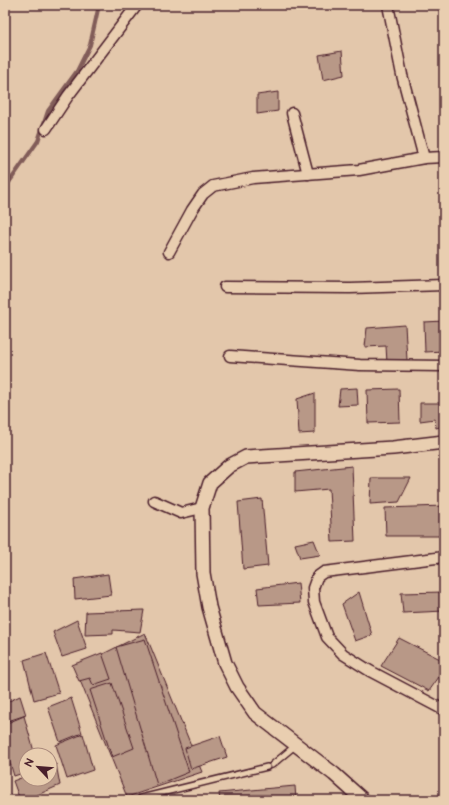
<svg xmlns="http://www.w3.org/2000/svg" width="449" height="805" viewBox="0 0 449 805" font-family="'Balsamiq Sans',sans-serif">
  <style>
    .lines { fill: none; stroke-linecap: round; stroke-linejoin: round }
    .stream { stroke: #815c59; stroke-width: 4 }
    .building { fill: #b89887; stroke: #4a1f2b }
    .service-casing { stroke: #4a1f2b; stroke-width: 8 }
    .minor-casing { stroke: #4a1f2b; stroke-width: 13 }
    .tertiary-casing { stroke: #4a1f2b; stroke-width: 16 }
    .service { stroke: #e9ceb0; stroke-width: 5 }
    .minor { stroke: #e9ceb0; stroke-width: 10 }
    .tertiary { stroke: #e9ceb0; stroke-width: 13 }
  </style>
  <rect width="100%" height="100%" fill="#e3c7ab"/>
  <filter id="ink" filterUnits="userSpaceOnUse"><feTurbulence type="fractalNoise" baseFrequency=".025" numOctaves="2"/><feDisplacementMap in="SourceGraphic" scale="8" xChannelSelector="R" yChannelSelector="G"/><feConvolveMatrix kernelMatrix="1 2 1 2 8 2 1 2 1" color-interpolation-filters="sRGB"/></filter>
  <g filter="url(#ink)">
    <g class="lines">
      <path class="stream" d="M 5,188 L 38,141 L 48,111 L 77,71 L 90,45 L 99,5"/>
    </g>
    <g class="building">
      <path d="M 342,51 L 344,75 L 323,80 L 319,55 Z"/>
      <path d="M 278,92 L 278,111 L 257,114 L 257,95 Z"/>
      <path d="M 444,321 L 444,351 L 425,352 L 424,322 Z"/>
      <path d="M 405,325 L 407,360 L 387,363 L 386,346 L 365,347 L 367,328 Z"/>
      <path d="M 357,388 L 358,405 L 338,406 L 340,389 Z"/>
      <path d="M 399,389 L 400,422 L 368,423 L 367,390 Z"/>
      <path d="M 315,393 L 315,433 L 299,434 L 297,399 Z"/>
      <path d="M 420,403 L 444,403 L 444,426 L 436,428 L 435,419 L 420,421 Z"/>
      <path d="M 352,466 L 355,541 L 332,542 L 329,489 L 295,492 L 295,472 Z"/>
      <path d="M 371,478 L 411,478 L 399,502 L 370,504 Z"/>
      <path d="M 262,499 L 268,566 L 243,569 L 238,502 Z"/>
      <path d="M 444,506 L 444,536 L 386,536 L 385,508 Z"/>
      <path d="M 314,540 L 320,555 L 300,558 L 295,544 Z"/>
      <path d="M 108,574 L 111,595 L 75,599 L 74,579 Z"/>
      <path d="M 298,583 L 300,603 L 259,605 L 257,588 Z"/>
      <path d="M 359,592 L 372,635 L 355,641 L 342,604 Z"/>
      <path d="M 444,592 L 444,611 L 403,613 L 401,593 Z"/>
      <path d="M 144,610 L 140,632 L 113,630 L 113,634 L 85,635 L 86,612 Z"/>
      <path d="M 77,620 L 87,649 L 62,657 L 53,632 Z"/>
      <path d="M 145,633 L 202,772 L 127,797 L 75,668 Z"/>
      <path d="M 399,638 L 444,661 L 444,670 L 429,691 L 381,666 Z"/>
      <path d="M 145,639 L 189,772 L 157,785 L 116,647 Z"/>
      <path d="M 46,653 L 59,693 L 34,700 L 24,660 Z"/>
      <path d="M 102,653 L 111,679 L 93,685 L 90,678 L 79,681 L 72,665 Z"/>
      <path d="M 112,683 L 134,748 L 112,757 L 90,690 Z"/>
      <path d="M 20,696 L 26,715 L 5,722 L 5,703 Z"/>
      <path d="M 71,698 L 82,733 L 60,742 L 48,707 Z"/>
      <path d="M 24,716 L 35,755 L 26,755 L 26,772 L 14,776 L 5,746 L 5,724 Z"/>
      <path d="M 83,734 L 93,770 L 67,779 L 56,745 Z"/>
      <path d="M 220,736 L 227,757 L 191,769 L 185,748 Z"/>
      <path d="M 56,764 L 60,785 L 26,800 L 20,800 L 13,781 L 26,776 L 26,779 L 50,779 L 50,767 Z"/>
      <path d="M 295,786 L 296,800 L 220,800 L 219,793 Z"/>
    </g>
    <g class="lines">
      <defs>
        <g id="service">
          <path d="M 272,765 L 296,745"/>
          <path d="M 141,798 L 267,767"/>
        </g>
        <g id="minor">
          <path d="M 388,5 L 402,75 L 424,158"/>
          <path d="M 292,113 L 308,174"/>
          <path d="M 46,129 L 68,96 L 137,5"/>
          <path d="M 169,252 L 192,210 L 203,194 L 213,186 L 253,178 L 359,170 L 424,158 L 444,157"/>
          <path d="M 225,287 L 350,288 L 444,285"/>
          <path d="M 230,356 L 360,365 L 444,366"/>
          <path d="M 154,501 L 181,513 L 202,508"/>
          <path d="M 444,557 L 324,572 L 317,577 L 313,588 L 314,602 L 327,637 L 343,654 L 370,671 L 444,710"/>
        </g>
        <path id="tertiary" d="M 363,800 L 334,774 L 255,713 L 237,687 L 225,663 L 209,607 L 203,573 L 202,508 L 210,483 L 229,466 L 246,457 L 393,448 L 444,442"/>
      </defs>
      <use href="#service" class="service-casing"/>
      <use href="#minor" class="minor-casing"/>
      <use href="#tertiary" class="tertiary-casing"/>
      <use href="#service" class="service"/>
      <use href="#minor" class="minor"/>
      <use href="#tertiary" class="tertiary"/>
    </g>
  </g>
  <rect width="449" height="805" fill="none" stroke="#e9ceb0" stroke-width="20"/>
  <rect x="10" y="10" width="429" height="785" fill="none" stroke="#4a1f2b" stroke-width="1.5" filter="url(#ink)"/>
  <g transform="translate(38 767) rotate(296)"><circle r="19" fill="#e9ceb0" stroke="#a9887b"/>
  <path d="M0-3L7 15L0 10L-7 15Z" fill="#4a1f2b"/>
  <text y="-6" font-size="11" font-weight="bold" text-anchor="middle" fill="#4a1f2b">N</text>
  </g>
</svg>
